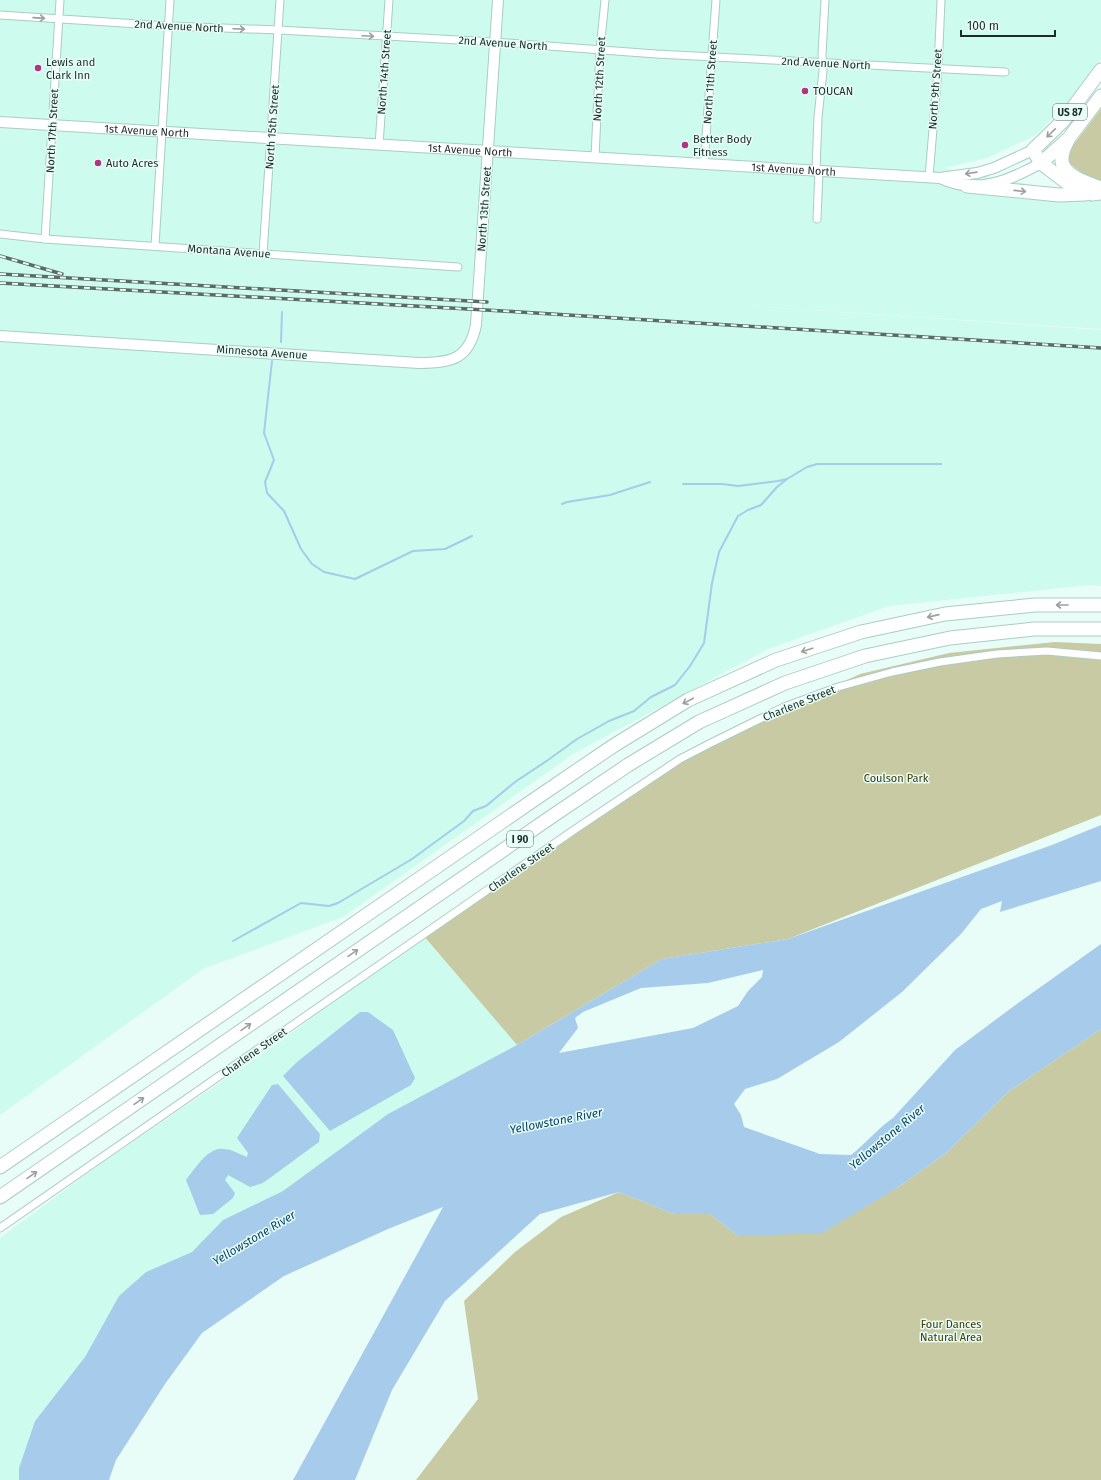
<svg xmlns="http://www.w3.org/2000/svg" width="1101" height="1480" viewBox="0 0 1101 1480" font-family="'Fira Sans',sans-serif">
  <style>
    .built { fill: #cdfbee }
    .green { fill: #c8caa3 }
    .water { fill: #a6cbeb; fill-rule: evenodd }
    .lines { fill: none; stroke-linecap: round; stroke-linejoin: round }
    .stream { stroke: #a6cbeb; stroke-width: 2 }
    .street-casing { stroke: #aacdc4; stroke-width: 9 }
    .secondary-casing { stroke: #aacdc4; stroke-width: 12 }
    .highway-casing { stroke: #aacdc4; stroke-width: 15 }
    .street { stroke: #fff; stroke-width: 7 }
    .secondary { stroke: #fff; stroke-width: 10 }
    .highway { stroke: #fff; stroke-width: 13 }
    .rail-casing { stroke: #5a6a65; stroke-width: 3.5 }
    .rail { stroke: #e8fdf7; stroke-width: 2; stroke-dasharray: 6; stroke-linecap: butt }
    .oneway { stroke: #99a09e }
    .poi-dot { fill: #b13382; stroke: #e8fdf7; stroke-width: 1.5 }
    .labels { text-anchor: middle; stroke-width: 3; stroke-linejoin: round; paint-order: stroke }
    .shield { fill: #e8fdf7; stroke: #5a6a65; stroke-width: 1 }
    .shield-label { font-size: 10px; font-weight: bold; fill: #1d2b27 }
    .street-label { font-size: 11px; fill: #1d2b27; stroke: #e8fdf7 }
    .poi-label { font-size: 11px; fill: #1d2b27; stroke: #e8fdf7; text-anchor: start }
    .park-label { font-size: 11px; fill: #3b3b03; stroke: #e8fdf7 }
    .water-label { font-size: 12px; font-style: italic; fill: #08456e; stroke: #e8fdf7 }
  </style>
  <rect width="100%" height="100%" fill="#e8fdf7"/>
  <g class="built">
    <path d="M 0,0 L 1101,0 L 1101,59 L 1084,85 L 1036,135 L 987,158 L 944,168 L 1101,198 L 1101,329 L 660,300 L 1101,330 L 1101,586 L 1089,585 L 889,606 L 768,649 L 573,754 L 343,917 L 203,969 L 0,1115 Z"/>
    <path d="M 423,935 L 517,1045 L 388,1114 L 283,1191 L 223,1220 L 192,1252 L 146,1272 L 119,1296 L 85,1357 L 35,1421 L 19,1468 L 19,1480 L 0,1480 L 0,1238 L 99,1165 L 275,1045 Z"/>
  </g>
  <g class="green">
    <path d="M 1101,109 L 1101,183 L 1089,178 L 1069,163 L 1068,152 Z"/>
    <path d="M 1055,642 L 1101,644 L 1101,815 L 788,939 L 662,959 L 517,1045 L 423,935 L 680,759 L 860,674 L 949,653 Z"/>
    <path d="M 1101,1029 L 1101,1480 L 416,1480 L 478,1399 L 464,1301 L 515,1252 L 561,1217 L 619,1192 L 674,1214 L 710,1214 L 738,1236 L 897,1188 L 946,1153 L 1008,1092 Z"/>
  </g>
  <g class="water">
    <path d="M 1101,825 L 1101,881 L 1000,912 L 1002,901 L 981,909 L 961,934 L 902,992 L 839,1042 L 777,1079 L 745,1089 L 734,1104 L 741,1115 L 744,1127 L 820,1154 L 851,1155 C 866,1143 877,1129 893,1118 L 955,1050 L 1014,1006 L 1101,944 L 1101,1029 L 1008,1092 L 946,1153 L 897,1188 L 822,1233 L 738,1236 L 710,1214 L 674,1214 L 619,1192 L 540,1214 L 445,1301 L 392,1390 L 355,1480 L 293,1480 L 443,1207 L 388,1229 L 284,1276 L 202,1333 L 165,1384 L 116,1460 L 109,1480 L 19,1480 L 19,1468 L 35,1421 L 85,1357 L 119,1296 L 146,1272 L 192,1252 L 223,1220 L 283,1191 L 388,1114 L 517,1045 L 662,959 L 788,939 L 1052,845 ZM 763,970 L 762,977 L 748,991 L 738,1006 L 693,1028 L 559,1053 L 578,1028 L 575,1018 L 583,1012 L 641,988 L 708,983 Z"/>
    <path d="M 360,1012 L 368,1012 L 393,1030 L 415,1078 L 411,1085 L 330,1131 L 283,1076 L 297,1062 Z"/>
    <path d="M 278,1084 L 320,1134 L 319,1142 L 263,1183 L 250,1187 L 228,1175 L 225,1180 L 235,1193 L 233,1198 L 213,1214 L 200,1215 L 186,1180 C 195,1169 208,1147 223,1149 C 232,1149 239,1154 247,1157 L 248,1153 L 237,1138 L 272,1085 Z"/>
  </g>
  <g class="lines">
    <g class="stream">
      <path d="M 281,342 L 282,312"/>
      <path d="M 272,361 L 264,433 L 274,460 L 265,482 L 267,493 L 284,511 L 301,549 L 312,564 L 324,572 L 355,579 L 413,551 L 445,549 L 472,536"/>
      <path d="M 683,484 L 722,484 L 738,486 L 778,481 L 787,479 L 807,467 L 817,464 L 941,464"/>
      <path d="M 562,504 L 567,502 L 610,495 L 650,482"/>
      <path d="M 233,941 L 301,903 L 329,906 L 338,903 L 412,859 L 464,821 L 473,811 L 486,806 L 515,782 L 548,760 L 577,739 L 609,721 L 634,711 L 651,697 L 675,685 L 690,666 L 704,643 L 712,583 L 719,552 L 738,516 L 748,510 L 761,505 L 777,487 L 787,479"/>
    </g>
    <defs>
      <g id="street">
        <path d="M 0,15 L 169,26 L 279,30 L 494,42 L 656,54 L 1005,72"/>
        <path d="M 379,145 L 389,0"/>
        <path d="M 595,157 L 600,50 L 605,0"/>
        <path d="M 704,164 L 716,0"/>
        <path d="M 816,170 L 818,117 L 823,71 L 822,54 L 825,0"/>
        <path d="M 929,177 L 938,69 L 941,0"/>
        <path d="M 817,219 L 819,171"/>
        <path d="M 0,234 L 45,239 L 458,267"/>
        <path d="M 45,239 L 60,0"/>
        <path d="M 155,246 L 170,0"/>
        <path d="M 263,254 L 280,0"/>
        <path d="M 0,1228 L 574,830 L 680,759 L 711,743 L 784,707 L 838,687 L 892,672 L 940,662 L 997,654 L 1047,651 L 1101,656"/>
      </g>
      <g id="secondary">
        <path id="s1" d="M 0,122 L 940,178 L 977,173 L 994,168 L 1033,150"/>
        <path d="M 940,178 C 976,195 1009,181 1041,163"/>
        <path d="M 0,336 L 419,363 C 452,363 469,359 476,325 L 498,0"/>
      </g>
      <g id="highway">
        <path d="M 1101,70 L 1063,121 L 1033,150 L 1041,163 L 1070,185 L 1092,194 L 1101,193"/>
        <path d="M 1068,140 C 1065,146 1062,151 1062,158 C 1060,175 1088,183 1101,188"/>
        <path d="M 1041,163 L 1069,138 L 1101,96"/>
        <path d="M 967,186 L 1059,195 L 1085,194"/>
        <path d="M 0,1167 L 538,797 L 613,746 L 688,700 L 776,660 L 861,632 L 945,614 L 1035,605 L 1101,605"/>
        <path d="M 0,1197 L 551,817 L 628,765 L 699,722 L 785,683 L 865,656 L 950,638 L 1034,629 L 1101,629"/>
      </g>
    </defs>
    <use href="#street" class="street-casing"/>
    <use href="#secondary" class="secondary-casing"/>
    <use href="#highway" class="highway-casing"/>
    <use href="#street" class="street"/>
    <use href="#secondary" class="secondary"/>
    <use href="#highway" class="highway"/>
    <defs>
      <g id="rail">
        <path d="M 0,256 L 62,274"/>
        <path d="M 0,274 L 487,302"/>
        <path d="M 0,283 L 486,310 L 1101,348"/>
      </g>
    </defs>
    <use href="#rail" class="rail-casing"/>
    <use href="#rail" class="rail"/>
  </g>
  <defs><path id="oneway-shaft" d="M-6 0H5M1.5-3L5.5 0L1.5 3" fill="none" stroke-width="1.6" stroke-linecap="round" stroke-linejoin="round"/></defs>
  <g class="oneway">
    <use href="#oneway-shaft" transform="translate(39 18) rotate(4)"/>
    <use href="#oneway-shaft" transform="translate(239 29) rotate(2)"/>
    <use href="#oneway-shaft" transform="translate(368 36) rotate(3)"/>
    <use href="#oneway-shaft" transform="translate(1051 133) rotate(136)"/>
    <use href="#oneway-shaft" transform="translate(971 173) rotate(172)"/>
    <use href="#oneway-shaft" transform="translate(1020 191) rotate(6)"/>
    <use href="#oneway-shaft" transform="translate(1062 605) rotate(180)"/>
    <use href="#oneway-shaft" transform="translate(933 616) rotate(167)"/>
    <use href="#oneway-shaft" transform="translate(807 650) rotate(162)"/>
    <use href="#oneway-shaft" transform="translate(688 701) rotate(152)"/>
    <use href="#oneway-shaft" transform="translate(353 953) rotate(-35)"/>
    <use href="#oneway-shaft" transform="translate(246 1027) rotate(-35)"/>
    <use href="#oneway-shaft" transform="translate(139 1101) rotate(-35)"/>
    <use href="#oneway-shaft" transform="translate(32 1175) rotate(-35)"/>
  </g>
  <g class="poi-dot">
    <circle cx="38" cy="68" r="4"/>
    <circle cx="805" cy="91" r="4"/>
    <circle cx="685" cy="145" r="4"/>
    <circle cx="98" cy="163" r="4"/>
  </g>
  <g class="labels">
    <g class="shield">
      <rect x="1053" y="104" width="34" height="16" rx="3"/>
      <rect x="507" y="831" width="26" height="16" rx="3"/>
    </g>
    <g class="shield-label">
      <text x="1070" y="116">US 87</text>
      <text x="520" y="843">I 90</text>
    </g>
    <g class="street-label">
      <text transform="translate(179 26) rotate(3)" y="4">2nd Avenue North</text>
      <text transform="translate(503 43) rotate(4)" y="4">2nd Avenue North</text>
      <text transform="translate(826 63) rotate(3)" y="4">2nd Avenue North</text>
      <text transform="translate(384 72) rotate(-86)" y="4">North 14th Street</text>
      <text transform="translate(599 79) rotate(-87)" y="4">North 12th Street</text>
      <text transform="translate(710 82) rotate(-86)" y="4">North 11th Street</text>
      <text transform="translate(935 89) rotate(-86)" y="4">North 9th Street</text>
      <text transform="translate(272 127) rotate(-86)" y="4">North 15th Street</text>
      <text transform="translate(52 131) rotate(-87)" y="4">North 17th Street</text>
      <text dy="4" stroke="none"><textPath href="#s1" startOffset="147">1st Avenue North</textPath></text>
      <text dy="4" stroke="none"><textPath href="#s1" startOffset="471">1st Avenue North</textPath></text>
      <text dy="4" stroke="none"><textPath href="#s1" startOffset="795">1st Avenue North</textPath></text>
      <text transform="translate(484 209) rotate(-86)" y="4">North 13th Street</text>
      <text transform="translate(229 251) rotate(4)" y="4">Montana Avenue</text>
      <text transform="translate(262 352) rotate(4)" y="4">Minnesota Avenue</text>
      <text transform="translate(799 703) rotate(-22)" y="4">Charlene Street</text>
      <text transform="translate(521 867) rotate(-35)" y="4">Charlene Street</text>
      <text transform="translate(254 1052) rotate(-35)" y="4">Charlene Street</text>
    </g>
    <g class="poi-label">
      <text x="46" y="66">Lewis and<tspan x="46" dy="13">Clark Inn</tspan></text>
      <text x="813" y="95">TOUCAN</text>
      <text x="693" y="143">Better Body<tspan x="693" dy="13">Fitness</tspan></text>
      <text x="106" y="167">Auto Acres</text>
    </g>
    <g class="park-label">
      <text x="896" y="782">Coulson Park</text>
      <text x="951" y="1328">Four Dances<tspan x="951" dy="13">Natural Area</tspan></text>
    </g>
    <g class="water-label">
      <text transform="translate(556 1121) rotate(-11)" y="4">Yellowstone River</text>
      <text transform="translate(887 1137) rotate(-40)" y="4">Yellowstone River</text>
      <text transform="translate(254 1238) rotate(-31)" y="4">Yellowstone River</text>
    </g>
  </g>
  <path d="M961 30v6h94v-6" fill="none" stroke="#1d2b27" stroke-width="2"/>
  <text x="967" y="30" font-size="12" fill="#1d2b27" stroke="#e8fdf7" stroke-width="3" paint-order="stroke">100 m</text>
</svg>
